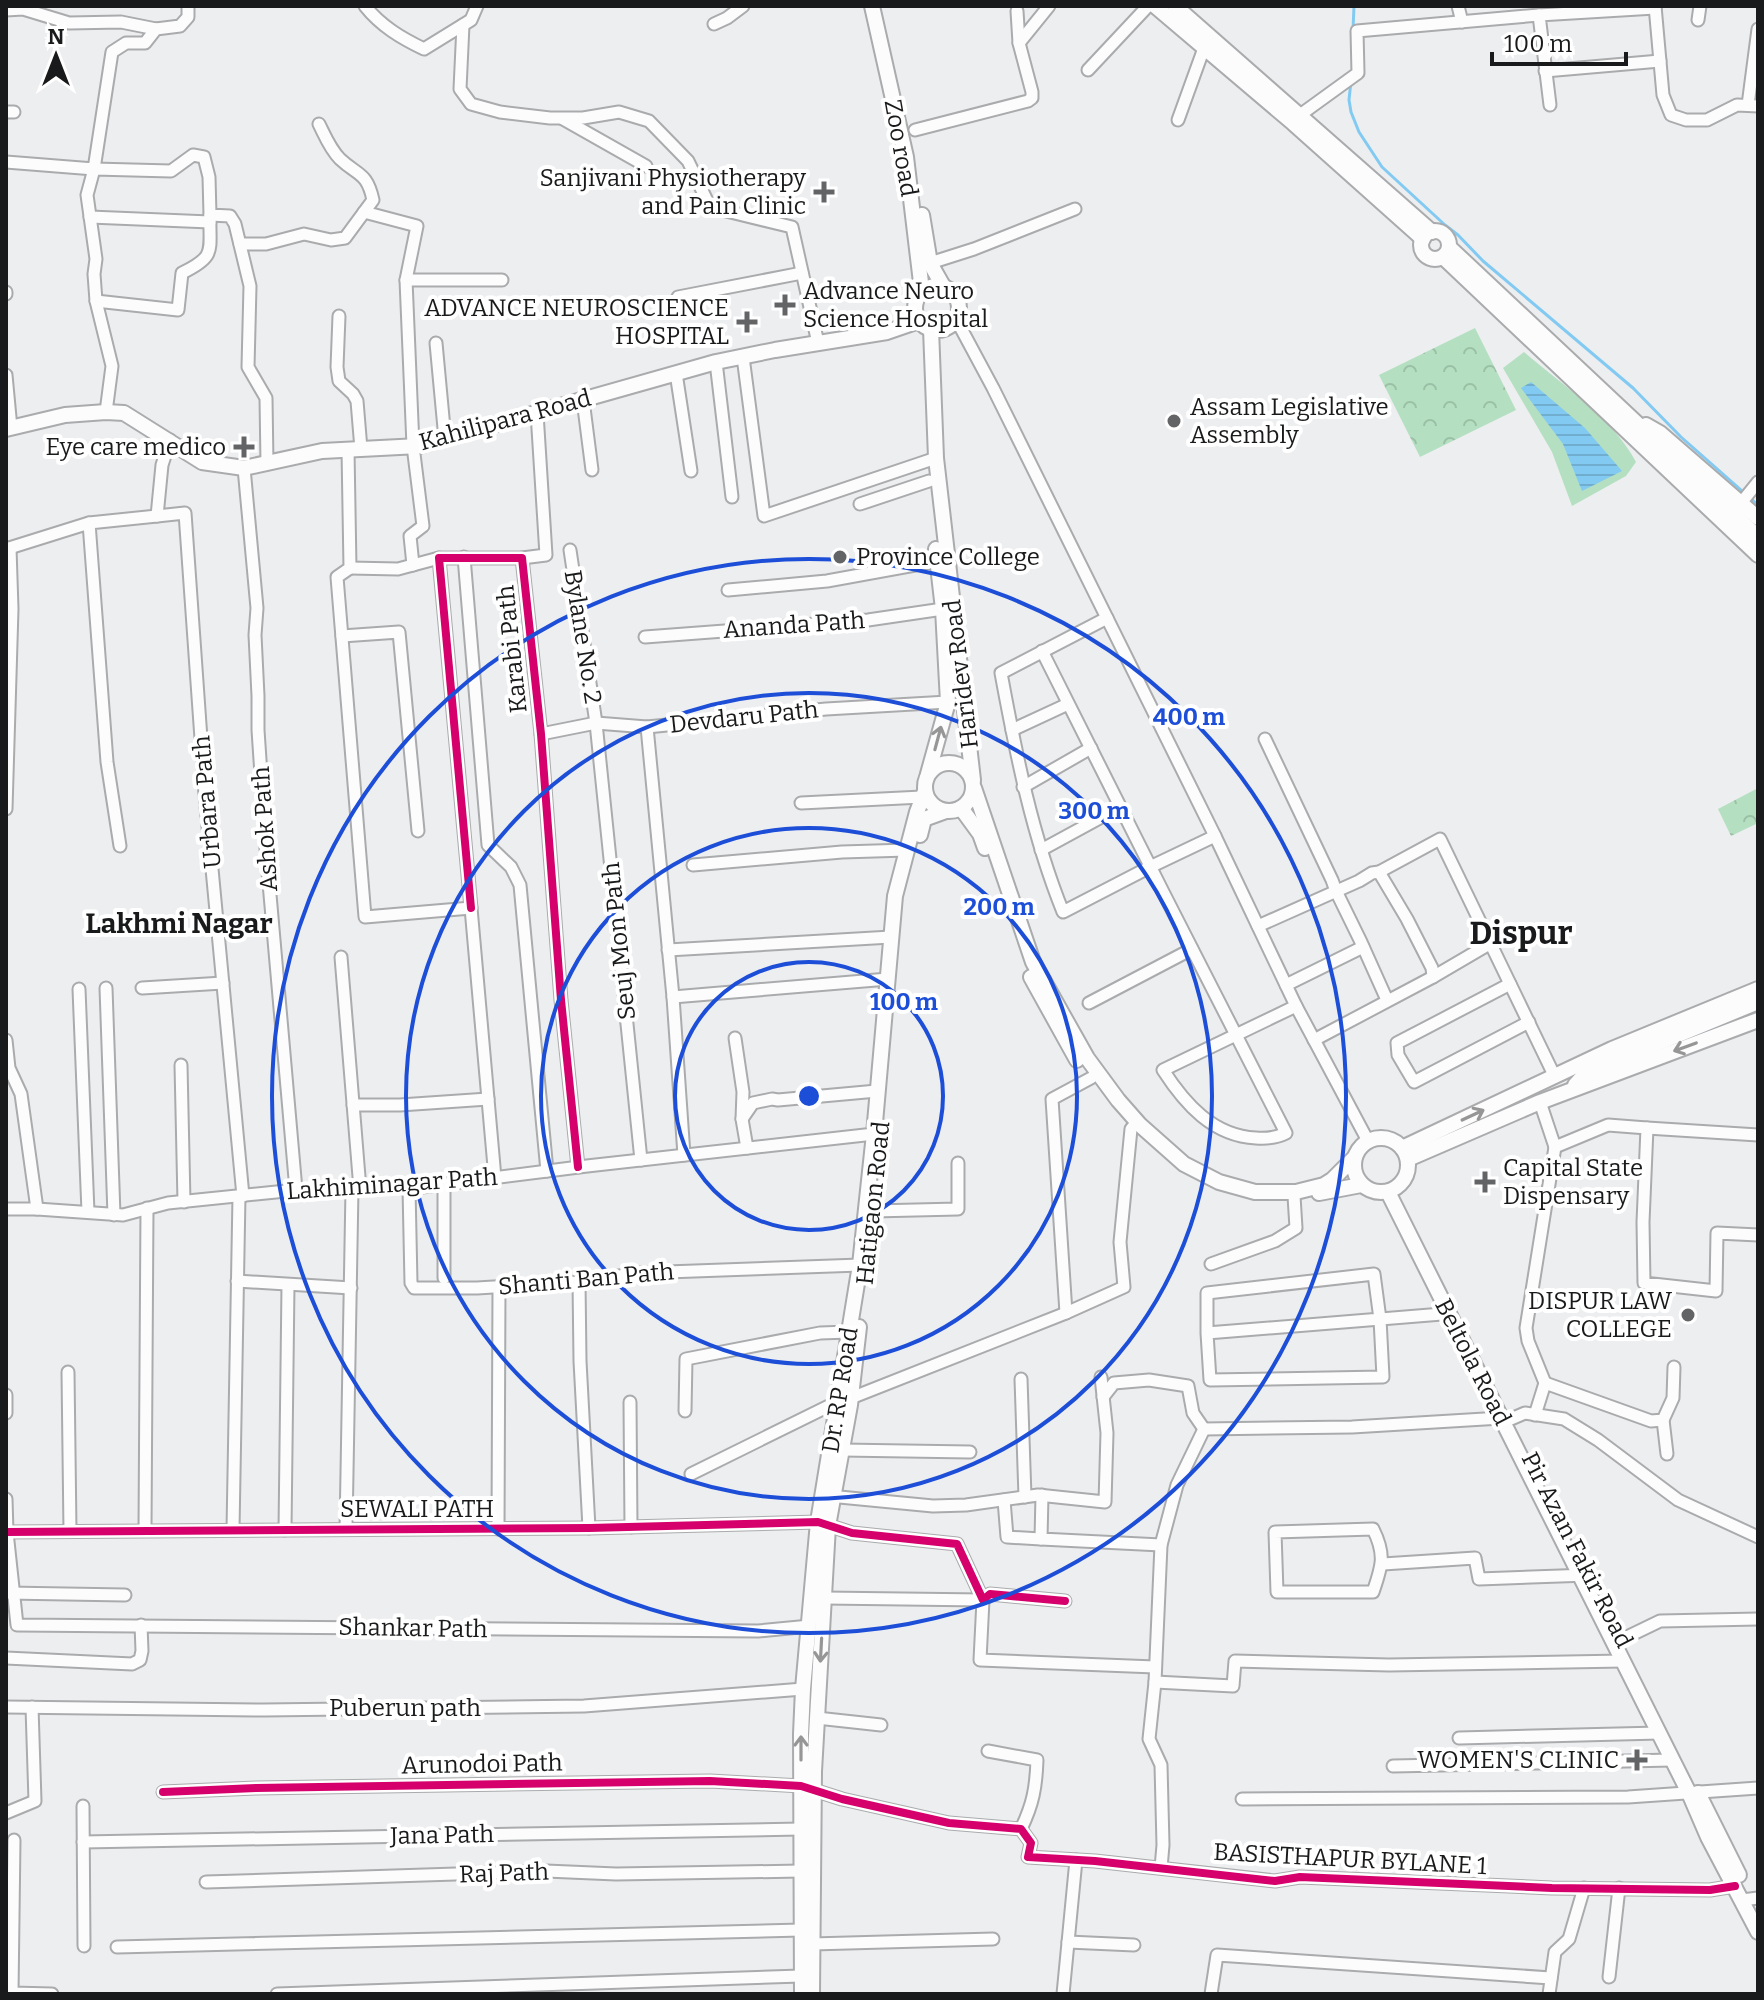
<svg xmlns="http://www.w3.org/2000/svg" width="1764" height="2000" viewBox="0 0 1764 2000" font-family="Bitter,serif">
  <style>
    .green { fill: #b4e0c1 }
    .park { fill: url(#park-crowns) }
    .water { fill: url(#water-rules) }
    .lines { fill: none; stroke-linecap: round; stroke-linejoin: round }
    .stream { stroke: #82caf2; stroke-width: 3 }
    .minor-casing { stroke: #aaabad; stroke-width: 15 }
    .major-casing { stroke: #aaabad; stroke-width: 18 }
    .minor { stroke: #fcfcfd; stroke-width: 11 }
    .major { stroke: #fcfcfd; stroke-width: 14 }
    .cycleway-casing { stroke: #fff; stroke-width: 13 }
    .cycleway { stroke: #d6006c; stroke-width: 8 }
    .oneway { stroke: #969697 }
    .ring { fill: none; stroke: #1d4ed8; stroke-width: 4 }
    .poi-dot { fill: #636466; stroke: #fff; stroke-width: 3 }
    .labels { text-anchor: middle; stroke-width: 8; stroke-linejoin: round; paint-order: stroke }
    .street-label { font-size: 24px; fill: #191a1b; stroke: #fff }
    .poi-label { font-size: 24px; fill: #191a1b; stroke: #fff; text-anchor: end }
    .quarter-label { font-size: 28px; font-weight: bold; fill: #191a1b; stroke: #fff }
    .district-label { font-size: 32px; font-weight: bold; fill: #191a1b; stroke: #fff }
    .centre { fill: #1d4ed8; stroke: #fff; stroke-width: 4 }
    .ring-label { font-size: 24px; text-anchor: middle; font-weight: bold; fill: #1d4ed8; stroke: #fff; stroke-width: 8; stroke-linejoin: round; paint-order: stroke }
  </style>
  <defs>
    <pattern id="park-crowns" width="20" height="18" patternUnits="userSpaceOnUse" patternTransform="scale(2)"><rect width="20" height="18" fill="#b4e0c1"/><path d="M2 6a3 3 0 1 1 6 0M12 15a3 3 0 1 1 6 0" fill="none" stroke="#9ac0a5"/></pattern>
    <pattern id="water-rules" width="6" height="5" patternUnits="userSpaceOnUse" patternTransform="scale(2)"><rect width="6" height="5" fill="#82caf2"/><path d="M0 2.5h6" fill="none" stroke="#70adcf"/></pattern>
  </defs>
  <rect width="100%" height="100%" fill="#edeef0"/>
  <path class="green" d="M 1524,352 C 1561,384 1613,418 1636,462 L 1626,476 L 1572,506 L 1552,452 L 1503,368 Z"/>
  <g class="park">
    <path d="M 1475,328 L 1516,410 L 1420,457 L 1379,375 Z"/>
    <path d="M 1758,788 L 1758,823 L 1731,836 L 1718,809 Z"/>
  </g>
  <path class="water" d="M 1531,382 L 1585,428 L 1622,471 L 1582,491 L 1563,444 L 1521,388 Z"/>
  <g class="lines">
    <g class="stream">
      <path d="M 1353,30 L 1354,6"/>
      <path d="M 1351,81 L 1349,100 L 1351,112 L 1359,132 L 1382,167 L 1445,225 L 1458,235 L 1483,261 L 1633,388 L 1681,437 L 1758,505"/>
    </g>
    <defs>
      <g id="minor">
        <path d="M 365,6 C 381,26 401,38 424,49 L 471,20 L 477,6"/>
        <path d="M 1458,6 L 1462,22"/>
        <path d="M 1655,6 L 1663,95 L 1671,115 L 1686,120 L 1707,120 L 1737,105 L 1758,106"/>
        <path d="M 6,10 L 23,9 L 69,23 L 121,22 L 156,29"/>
        <path d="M 1698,20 L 1700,6"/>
        <path d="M 714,24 L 727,18 L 743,6"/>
        <path d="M 463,25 L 460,89 L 471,104 L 500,112 L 550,118 L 583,118 L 619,112 L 649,121 L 688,161 L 710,207 L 792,227 L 818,343"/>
        <path d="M 1019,43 L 1049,6"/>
        <path d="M 1088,70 L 1148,6"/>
        <path d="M 1545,71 L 1660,61"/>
        <path d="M 1550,105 L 1539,15 L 1655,8"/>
        <path d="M 1748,105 L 1758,29"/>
        <path d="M 6,112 L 14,112"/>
        <path d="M 1300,115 L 1358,73 L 1357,31 L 1539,15"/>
        <path d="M 563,119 L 646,166"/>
        <path d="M 1178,120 L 1204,48"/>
        <path d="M 915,130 L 1028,101 L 1032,98 L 1032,92 L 1019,43 L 1017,11"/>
        <path d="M 6,162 L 94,169 L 112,52 L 126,43 L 145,43 L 156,29 L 180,26 L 188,17 L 188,6"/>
        <path d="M 364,212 L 417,226 L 406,280 L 502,280"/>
        <path d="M 90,217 L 210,222"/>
        <path d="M 240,244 L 266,244 L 304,234 L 331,240 L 345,238 L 373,200 C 367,172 358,176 340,159 C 330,149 325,136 319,124"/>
        <path d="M 930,263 L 974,249 L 1075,209"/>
        <path d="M 406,280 L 413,446 L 423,526 L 410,536 L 413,565"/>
        <path d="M 6,292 L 6,294"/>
        <path d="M 678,297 L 802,273"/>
        <path d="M 96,301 L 178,310 L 182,273 C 217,256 209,251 210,215"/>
        <path d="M 339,316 L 337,367 L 339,381 L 353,394 L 357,401 L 361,449"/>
        <path d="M 956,319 L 993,388 L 1215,836"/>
        <path d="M 436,343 L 445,439"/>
        <path d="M 743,357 L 764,516 L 936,458"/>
        <path d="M 716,362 L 732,497"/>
        <path d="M 676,373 L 691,471"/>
        <path d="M 6,375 L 11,428"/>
        <path d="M 583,400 L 592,470"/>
        <path d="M 106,412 L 112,366 L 96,301 L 94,274 L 96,259 L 87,195 L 94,169 L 171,171 L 193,155 L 204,157 L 209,177 L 210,215 L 230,216 L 235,224 L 250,286 L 248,367 L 266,398 L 267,464"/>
        <path d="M 170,440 L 162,465 L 157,516 L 185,513 L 205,795 L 243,1196"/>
        <path d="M 348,450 L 350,568 L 337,577 L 365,917 L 471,908 L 495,1178"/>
        <path d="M 244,468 L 257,608 L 255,635 L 258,696 L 258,730 L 266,849 L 296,1190"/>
        <path d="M 1741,503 L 1758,482"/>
        <path d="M 860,504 L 929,481"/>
        <path d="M 6,549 L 89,523"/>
        <path d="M 570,550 L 596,723 L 641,1160"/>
        <path d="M 464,557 L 488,845 L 511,867 L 520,885 L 547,1171"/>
        <path d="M 522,558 L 546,555 L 537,413"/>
        <path d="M 350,568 L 398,569 L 439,558"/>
        <path d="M 728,590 L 827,581 L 937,561"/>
        <path d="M 1107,618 L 1001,673 C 1016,754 1032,835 1063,912 L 1150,867 L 1215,836 L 1296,1006 L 1368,1141"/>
        <path d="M 342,636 L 399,632 L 418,831"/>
        <path d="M 645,637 L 868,620 L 943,609"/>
        <path d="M 1042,651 C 1122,812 1204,973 1286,1133 C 1276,1138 1268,1139 1256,1138 C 1213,1136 1185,1104 1163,1070 L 1296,1006"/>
        <path d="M 647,727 L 673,997 L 684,1155"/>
        <path d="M 1012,730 L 1068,704"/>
        <path d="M 541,734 L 596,723 L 647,727 L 826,709 L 948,702"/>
        <path d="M 1265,739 L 1332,880 L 1336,891 L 1361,942 L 1387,1000"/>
        <path d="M 1023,787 L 1091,748"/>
        <path d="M 801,803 L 922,797"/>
        <path d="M 6,809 L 12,609 L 10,548"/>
        <path d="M 120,846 L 107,762 L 89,523 L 157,516"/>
        <path d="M 1041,850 L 1120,807"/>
        <path d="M 693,865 L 842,852 L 907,850"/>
        <path d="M 1379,872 L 1407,919 L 1432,968 L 1433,977"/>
        <path d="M 471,908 L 439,558 L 522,558 L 541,734 L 561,1000 L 578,1167"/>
        <path d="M 1258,926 L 1359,881 L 1372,873 L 1379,872 L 1440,839 L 1555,1077"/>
        <path d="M 668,950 L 891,937"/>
        <path d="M 341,957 L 360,1189"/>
        <path d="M 1510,984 L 1397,1043 L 1398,1055 L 1414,1082 L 1529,1022"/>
        <path d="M 1286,985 L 1363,947"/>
        <path d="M 106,988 L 114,1215"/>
        <path d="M 142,988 L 223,983"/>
        <path d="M 79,989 L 88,1212"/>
        <path d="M 673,997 L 888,979"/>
        <path d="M 1089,1003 L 1192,949"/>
        <path d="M 735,1038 L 743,1092 L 742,1119 L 747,1148"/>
        <path d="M 6,1040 L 9,1068 L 21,1094 L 37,1209"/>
        <path d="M 1314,1040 L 1433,977 L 1491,943"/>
        <path d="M 181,1065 L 184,1202"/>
        <path d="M 1540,1102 L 1555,1147 L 1608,1125 L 1647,1128 L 1643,1222 L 1644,1283 L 1716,1291 L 1717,1233 L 1758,1235"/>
        <path d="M 353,1105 L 400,1105 L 488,1099"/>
        <path d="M 742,1119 L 753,1103 L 772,1099 L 778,1100 L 877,1091"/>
        <path d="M 1647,1128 L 1758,1135"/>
        <path d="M 409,1188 L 411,1283 L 414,1288 L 477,1288 L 579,1282 L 639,1273 L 860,1265"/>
        <path d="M 6,1209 L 37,1209 L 123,1215 L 168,1203 L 296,1190 L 422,1187 L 587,1166 L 874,1134 L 881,1139"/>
        <path d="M 873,1211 L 958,1209 L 958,1163"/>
        <path d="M 1211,1264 L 1275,1241 L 1296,1228 L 1294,1196"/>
        <path d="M 444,1278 L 444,1184"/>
        <path d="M 237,1281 L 351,1288"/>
        <path d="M 579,1282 L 580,1361 L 589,1528"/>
        <path d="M 1066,1313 L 1052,1099 L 1091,1078"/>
        <path d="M 1207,1333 L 1207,1293 L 1374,1274 L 1380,1319 L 1383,1377 L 1210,1380 L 1207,1333 L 1442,1314 L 1449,1314"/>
        <path d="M 68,1372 L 70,1531"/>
        <path d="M 1021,1379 L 1025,1497"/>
        <path d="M 1545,1383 L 1651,1421 L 1663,1420 L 1673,1398 L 1674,1367"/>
        <path d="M 6,1395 L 6,1413"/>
        <path d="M 1103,1397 L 1114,1383 L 1149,1380 L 1188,1386 L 1193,1413 L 1204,1429"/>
        <path d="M 851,1398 L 1066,1313 L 1124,1287 L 1120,1242 L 1131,1129 L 1137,1122"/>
        <path d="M 630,1402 L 631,1527"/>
        <path d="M 685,1411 L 686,1359 L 820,1333 L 849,1332"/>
        <path d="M 1535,1415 L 1545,1383 L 1528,1341 L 1526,1328 L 1555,1147"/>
        <path d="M 1511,1419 L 1525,1413 L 1564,1419 L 1598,1440 L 1678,1500 L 1758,1537"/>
        <path d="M 1663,1420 L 1667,1454"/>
        <path d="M 1204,1429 L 1352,1427 L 1501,1418"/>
        <path d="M 842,1450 L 970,1452"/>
        <path d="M 691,1474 L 839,1401"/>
        <path d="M 1042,1495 L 1041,1539 L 1161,1545"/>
        <path d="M 829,1496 L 933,1506 L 966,1505 L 1038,1495 L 1105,1502 L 1107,1433 L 1101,1377"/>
        <path d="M 6,1499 L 7,1532 L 17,1625 L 758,1631 L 810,1626"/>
        <path d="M 1004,1500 L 1007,1537 L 1041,1539"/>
        <path d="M 346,1529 L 352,1189"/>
        <path d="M 498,1529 L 499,1287"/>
        <path d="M 1373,1529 C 1386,1555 1382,1566 1373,1592 L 1277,1592 L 1275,1532 Z"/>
        <path d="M 145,1530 L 147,1208"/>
        <path d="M 233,1530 L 239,1196"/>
        <path d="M 285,1530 L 288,1285"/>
        <path d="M 6,1532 L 589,1528 L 818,1522 L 852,1533 L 957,1544 L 983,1600 L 990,1594 L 1065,1601"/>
        <path d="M 1383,1564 L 1475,1558 L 1479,1579 L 1589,1575"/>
        <path d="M 7,1593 L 125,1595"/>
        <path d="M 824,1598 L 983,1600 L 980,1660 L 1155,1667"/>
        <path d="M 1629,1636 L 1660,1621 L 1758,1619"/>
        <path d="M 6,1658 L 132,1664 L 140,1660 L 142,1651 L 141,1625"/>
        <path d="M 1155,1682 L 1233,1686 L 1235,1661 L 1389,1665 L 1623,1661"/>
        <path d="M 6,1707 L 264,1710 L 584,1706 L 803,1689"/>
        <path d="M 817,1718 L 881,1725"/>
        <path d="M 1459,1738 L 1659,1733"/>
        <path d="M 988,1751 L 1037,1760 C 1036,1788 1033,1804 1021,1829"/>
        <path d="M 1393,1766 L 1672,1760"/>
        <path d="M 163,1792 L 256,1788 L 710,1781 L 801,1786 L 842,1799 L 949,1823 L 1021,1829 L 1031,1843 L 1028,1857 L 1095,1861 L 1275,1881 L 1300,1877 L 1552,1888 L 1710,1890 L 1735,1886"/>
        <path d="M 1242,1799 L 1628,1797 L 1758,1788"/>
        <path d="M 83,1806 L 84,1946"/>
        <path d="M 6,1813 L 35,1801 L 32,1707"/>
        <path d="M 14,1840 L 12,1993 L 52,1994"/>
        <path d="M 83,1842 L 801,1829"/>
        <path d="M 1161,1868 L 1163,1845 L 1161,1765 L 1149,1739 L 1155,1682 L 1161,1545 L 1177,1485 L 1204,1429"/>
        <path d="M 206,1882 L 546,1871 L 616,1874 L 801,1871"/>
        <path d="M 1742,1900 L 1758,1898"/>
        <path d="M 1068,1942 L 1134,1945"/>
        <path d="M 812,1944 L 993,1939"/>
        <path d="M 117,1947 L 801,1930"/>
        <path d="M 1609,1977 L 1619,1888"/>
        <path d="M 277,1994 L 801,1976"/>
        <path d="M 1063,1994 L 1076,1860"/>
        <path d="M 1211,1994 L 1217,1955 L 1551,1978"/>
        <path d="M 1549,1994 L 1555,1952 L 1569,1939 L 1584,1888"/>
      </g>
      <g id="major">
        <path d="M 872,6 L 906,157 L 922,291"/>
        <path d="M 1155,6 L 1293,123 L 1423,239"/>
        <path d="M 1175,6 L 1432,232"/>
        <path d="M 922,215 L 930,263 L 943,286"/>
        <circle cx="1435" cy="245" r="14"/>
        <path d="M 1449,247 L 1758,537"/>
        <path d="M 1443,257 L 1758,555"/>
        <circle cx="937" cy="308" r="22"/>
        <path d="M 931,329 L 936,458 L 973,780"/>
        <path d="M 1646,425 L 1660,433 L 1758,518"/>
        <path d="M 6,429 L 65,415 L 106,412 L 124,413 L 202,462 L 244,468 L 322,451 L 419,446 L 716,362 L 775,350 L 887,332 L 919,321"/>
        <circle cx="949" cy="787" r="24"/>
        <path d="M 928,774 L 948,702 L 943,609 L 936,549"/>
        <path d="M 974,788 L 1033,962 L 1087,1058 L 1118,1100 L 1140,1125 L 1184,1164 L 1219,1182 L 1255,1192 L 1296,1192 L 1324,1185 L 1332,1180 L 1354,1158"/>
        <path d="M 961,808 L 980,834 L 985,848"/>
        <path d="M 920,835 L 924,819 L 946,811"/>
        <path d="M 1031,977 L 1077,1060"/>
        <path d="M 1575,1085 L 1586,1073 L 1758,1002"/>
        <circle cx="1381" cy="1165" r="27"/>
        <path d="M 1402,1148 L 1612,1049 L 1758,989"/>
        <path d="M 1408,1159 L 1540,1102 L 1758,1020"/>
        <path d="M 1388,1192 L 1689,1793 L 1708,1837 L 1758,1932"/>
        <path d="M 1319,1193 L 1361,1185"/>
        <path d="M 1698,1793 L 1739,1875"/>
        <path d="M 802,1994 L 801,1734 L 803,1689 L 818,1522 L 860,1265 L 874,1134 L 895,896 L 917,812 L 925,791"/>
        <path d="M 812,1994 L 814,1771 L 828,1526 L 850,1405 L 859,1327"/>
      </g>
    </defs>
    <use href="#minor" class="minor-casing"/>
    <use href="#major" class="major-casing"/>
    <use href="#minor" class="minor"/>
    <use href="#major" class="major"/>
    <defs>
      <g id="cycleway">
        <path d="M 471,908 L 439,558 L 522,558 L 541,734 L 561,1000 L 578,1167"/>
        <path d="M 6,1532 L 589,1528 L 818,1522 L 852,1533 L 957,1544 L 983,1600 L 990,1594 L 1065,1601"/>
        <path d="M 163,1792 L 256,1788 L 710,1781 L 801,1786 L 842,1799 L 949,1823 L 1021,1829 L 1031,1843 L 1028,1857 L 1095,1861 L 1275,1881 L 1300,1877 L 1552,1888 L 1710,1890 L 1735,1886"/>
      </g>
    </defs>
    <use href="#cycleway" class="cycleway-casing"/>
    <use href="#cycleway" class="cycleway"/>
  </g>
  <defs><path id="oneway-shaft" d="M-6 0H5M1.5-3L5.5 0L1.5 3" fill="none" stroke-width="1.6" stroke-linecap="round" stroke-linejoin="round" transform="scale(2)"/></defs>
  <g class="oneway">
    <use href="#oneway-shaft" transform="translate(938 738) rotate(-75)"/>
    <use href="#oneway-shaft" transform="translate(1685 1047) rotate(160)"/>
    <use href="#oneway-shaft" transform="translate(1473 1115) rotate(-25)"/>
    <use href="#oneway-shaft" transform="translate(821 1650) rotate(93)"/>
    <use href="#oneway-shaft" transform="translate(801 1748) rotate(-90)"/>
  </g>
  <g class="ring">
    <circle cx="809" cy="1096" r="134"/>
    <circle cx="809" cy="1096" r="268"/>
    <circle cx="809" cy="1096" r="403"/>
    <circle cx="809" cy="1096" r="537"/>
  </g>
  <g class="poi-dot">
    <path d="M820 180h8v8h8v8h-8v8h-8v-8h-8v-8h8z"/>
    <path d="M781 293h8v8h8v8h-8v8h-8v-8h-8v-8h8z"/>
    <path d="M743 310h8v8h8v8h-8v8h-8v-8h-8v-8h8z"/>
    <circle cx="1174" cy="421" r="8"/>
    <path d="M240 435h8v8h8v8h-8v8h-8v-8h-8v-8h8z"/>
    <circle cx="840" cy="557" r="8"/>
    <path d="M1481 1170h8v8h8v8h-8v8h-8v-8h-8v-8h8z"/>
    <circle cx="1688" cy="1315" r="8"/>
    <path d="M1633 1748h8v8h8v8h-8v8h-8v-8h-8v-8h8z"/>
  </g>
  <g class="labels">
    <g class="street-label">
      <text transform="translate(901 148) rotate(80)" y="8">Zoo road</text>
      <text transform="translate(505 420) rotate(-15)" y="8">Kahilipara Road</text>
      <text transform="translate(794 625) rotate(-4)" y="8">Ananda Path</text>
      <text transform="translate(583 637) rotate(81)" y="8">Bylane No. 2</text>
      <text transform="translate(512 649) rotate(-96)" y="8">Karabi Path</text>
      <text transform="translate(961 674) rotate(-97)" y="8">Haridev Road</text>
      <text transform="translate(744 717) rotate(-6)" y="8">Devdaru Path</text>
      <text transform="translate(207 802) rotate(-95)" y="8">Urbara Path</text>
      <text transform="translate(265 829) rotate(-94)" y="8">Ashok Path</text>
      <text transform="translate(619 941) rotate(-96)" y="8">Seuj Mon Path</text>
      <text transform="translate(392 1184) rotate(-4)" y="8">Lakhiminagar Path</text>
      <text transform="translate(873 1203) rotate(-84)" y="8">Hatigaon Road</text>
      <text transform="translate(586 1279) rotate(-5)" y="8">Shanti Ban Path</text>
      <text transform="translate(1473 1362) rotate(63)" y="8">Beltola Road</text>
      <text transform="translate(840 1390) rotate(-81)" y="8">Dr. RP Road</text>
      <text x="417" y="1517">SEWALI PATH</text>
      <text transform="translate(1577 1550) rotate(63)" y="8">Pir Azan Fakir Road</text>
      <text transform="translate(413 1628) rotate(1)" y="8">Shankar Path</text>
      <text x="405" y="1716">Puberun path</text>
      <text transform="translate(482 1764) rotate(-1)" y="8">Arunodoi Path</text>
      <text transform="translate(442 1835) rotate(-1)" y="8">Jana Path</text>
      <text transform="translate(1350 1859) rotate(3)" y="8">BASISTHAPUR BYLANE 1</text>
      <text transform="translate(504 1873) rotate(-2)" y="8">Raj Path</text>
    </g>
    <g class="poi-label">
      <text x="806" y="186">Sanjivani Physiotherapy<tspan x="806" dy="28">and Pain Clinic</tspan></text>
      <text x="803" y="299" text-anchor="start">Advance Neuro<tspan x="803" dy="28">Science Hospital</tspan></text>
      <text x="729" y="316">ADVANCE NEUROSCIENCE<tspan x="729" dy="28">HOSPITAL</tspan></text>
      <text x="1190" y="415" text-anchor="start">Assam Legislative<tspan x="1190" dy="28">Assembly</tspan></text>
      <text x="226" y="455">Eye care medico</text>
      <text x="856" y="565" text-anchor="start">Province College</text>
      <text x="1503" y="1176" text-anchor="start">Capital State<tspan x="1503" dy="28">Dispensary</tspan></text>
      <text x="1672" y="1309">DISPUR LAW<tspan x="1672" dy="28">COLLEGE</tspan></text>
      <text x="1619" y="1768">WOMEN'S CLINIC</text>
    </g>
    <g class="quarter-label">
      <text x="179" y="933">Lakhmi Nagar</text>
    </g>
    <g class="district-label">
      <text x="1521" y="944">Dispur</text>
    </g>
  </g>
  <circle cx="809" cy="1096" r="12" class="centre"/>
  <g class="ring-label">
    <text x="1189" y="725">400 m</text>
    <text x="1094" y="819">300 m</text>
    <text x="999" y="915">200 m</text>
    <text x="904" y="1010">100 m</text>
  </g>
  <rect width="1764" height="2000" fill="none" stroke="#191a1b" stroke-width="16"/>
  <g transform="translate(56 56)" stroke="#ffffff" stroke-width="6" paint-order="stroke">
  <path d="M0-6L14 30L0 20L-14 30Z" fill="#191a1b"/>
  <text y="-12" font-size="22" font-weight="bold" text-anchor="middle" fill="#191a1b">N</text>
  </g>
  <path d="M1492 52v12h134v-12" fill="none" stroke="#191a1b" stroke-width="4"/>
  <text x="1504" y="52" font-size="24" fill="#191a1b" stroke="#ffffff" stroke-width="6" paint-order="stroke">100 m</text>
</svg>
